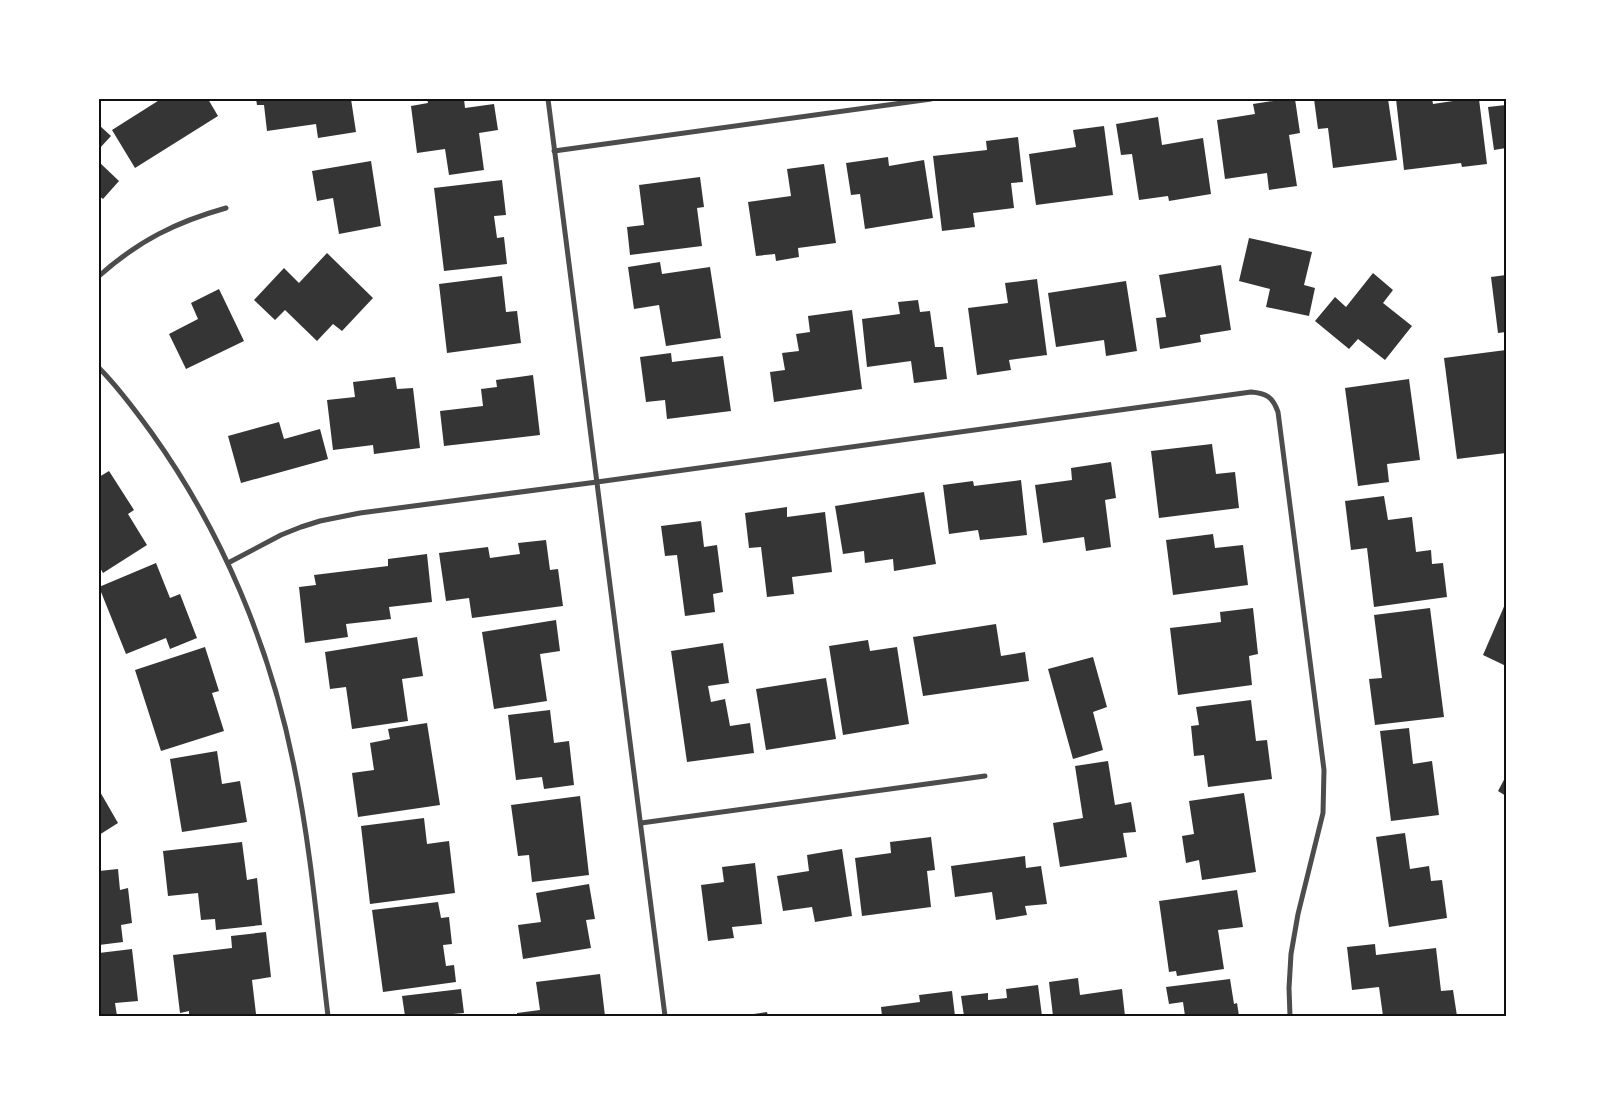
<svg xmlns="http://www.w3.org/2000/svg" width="1605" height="1115" viewBox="0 0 1605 1115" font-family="'Sofia Sans Condensed',sans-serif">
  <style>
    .building { fill: #353535 }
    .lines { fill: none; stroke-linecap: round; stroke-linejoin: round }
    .minor { stroke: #4c4c4c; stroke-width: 5 }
    .neatline { fill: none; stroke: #111; stroke-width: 2 }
  </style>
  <rect width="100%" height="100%" fill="#fff"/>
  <g class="building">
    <path d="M 161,99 L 208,99 L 218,116 L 135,168 L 112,130 Z"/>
    <path d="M 256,99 L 351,99 L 356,132 L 318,138 L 316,124 L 267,131 L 264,105 L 257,105 Z"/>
    <path d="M 427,99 L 464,99 L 465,108 L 494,104 L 498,130 L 479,133 L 484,170 L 449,175 L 445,149 L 417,153 L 411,106 L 428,103 Z"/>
    <path d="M 1286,99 L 1295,99 L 1300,133 L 1289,135 L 1297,186 L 1269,190 L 1267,173 L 1225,179 L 1217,120 L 1255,114 L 1253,104 Z"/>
    <path d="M 1314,99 L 1356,99 L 1357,100 L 1388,99 L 1397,160 L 1333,168 L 1328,128 L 1318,129 Z"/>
    <path d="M 1396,99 L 1432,99 L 1433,104 L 1453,101 L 1453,99 L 1479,99 L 1487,164 L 1462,167 L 1461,163 L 1404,170 Z"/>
    <path d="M 1506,105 L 1506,148 L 1494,150 L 1488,107 Z"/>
    <path d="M 1158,117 L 1162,145 L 1203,138 L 1211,194 L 1169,201 L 1168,196 L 1139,200 L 1132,154 L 1121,155 L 1116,124 Z"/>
    <path d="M 99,125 L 111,136 L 99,149 Z"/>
    <path d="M 1104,126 L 1113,195 L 1036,205 L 1029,154 L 1076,147 L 1073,130 Z"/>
    <path d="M 1018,137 L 1023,182 L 1011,183 L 1014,208 L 973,213 L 975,227 L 942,231 L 933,156 L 987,150 L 986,141 Z"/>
    <path d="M 888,157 L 889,166 L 924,160 L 933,218 L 865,229 L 860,194 L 851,195 L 846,163 Z"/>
    <path d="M 371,161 L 381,226 L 339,234 L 333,198 L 317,201 L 312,171 Z"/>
    <path d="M 99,162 L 119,181 L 103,199 L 99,196 Z"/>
    <path d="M 824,164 L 836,243 L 798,248 L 799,257 L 776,261 L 775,254 L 756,256 L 748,202 L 791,196 L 787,169 Z"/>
    <path d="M 700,177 L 704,207 L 697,208 L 702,246 L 630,255 L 627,227 L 644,225 L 639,185 Z"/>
    <path d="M 502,180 L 506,215 L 494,216 L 497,238 L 504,237 L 507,264 L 444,271 L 434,188 Z"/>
    <path d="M 1249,238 L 1312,252 L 1304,285 L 1315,288 L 1309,316 L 1266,307 L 1270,289 L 1239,281 Z"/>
    <path d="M 327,253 L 373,298 L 342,331 L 333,324 L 317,341 L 285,310 L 275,320 L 254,300 L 284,268 L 299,283 Z"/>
    <path d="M 660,262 L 662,274 L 710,267 L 721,338 L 666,346 L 659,305 L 634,309 L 628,267 Z"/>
    <path d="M 1221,265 L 1231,330 L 1200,335 L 1201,342 L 1160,349 L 1156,318 L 1166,317 L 1159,275 Z"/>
    <path d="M 1373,273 L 1393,290 L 1383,303 L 1412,326 L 1385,360 L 1358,339 L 1349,349 L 1315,321 L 1335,297 L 1346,307 Z"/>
    <path d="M 1506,275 L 1506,332 L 1498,333 L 1491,277 Z"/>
    <path d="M 502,276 L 506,312 L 517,311 L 521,343 L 447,353 L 439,284 Z"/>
    <path d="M 1037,279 L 1047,355 L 1009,360 L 1011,370 L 977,375 L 968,308 L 1008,303 L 1005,283 Z"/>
    <path d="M 1126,281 L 1137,351 L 1106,356 L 1104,340 L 1056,347 L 1048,293 Z"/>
    <path d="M 219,289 L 244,341 L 186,369 L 169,334 L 198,319 L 191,303 Z"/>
    <path d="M 918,300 L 920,312 L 930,311 L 935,347 L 943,347 L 947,379 L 914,383 L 911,361 L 867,367 L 862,319 L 900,314 L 898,302 Z"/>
    <path d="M 852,310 L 862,389 L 774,402 L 770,372 L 785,370 L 782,353 L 799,351 L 796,334 L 810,332 L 808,316 Z"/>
    <path d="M 1506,350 L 1506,453 L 1457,459 L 1444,358 Z"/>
    <path d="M 671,353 L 672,362 L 723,356 L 731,411 L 667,419 L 665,400 L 646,402 L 640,357 Z"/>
    <path d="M 533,375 L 540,435 L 444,446 L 440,411 L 483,406 L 481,389 L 497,387 L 496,380 Z"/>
    <path d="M 395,377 L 397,389 L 413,388 L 420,448 L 374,454 L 373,445 L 333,450 L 327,400 L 355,397 L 353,382 Z"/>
    <path d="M 1409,379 L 1420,460 L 1387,464 L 1389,482 L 1358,486 L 1345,388 Z"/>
    <path d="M 279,422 L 284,439 L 320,429 L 328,459 L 241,483 L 228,436 Z"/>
    <path d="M 1212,444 L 1216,474 L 1235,472 L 1239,508 L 1159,518 L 1151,451 Z"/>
    <path d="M 1111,462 L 1116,498 L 1105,500 L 1111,547 L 1086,551 L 1084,537 L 1043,543 L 1035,485 L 1072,480 L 1071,468 Z"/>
    <path d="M 109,471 L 134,510 L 128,514 L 147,545 L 103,573 L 99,566 L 99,477 Z"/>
    <path d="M 1021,480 L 1027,535 L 980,540 L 978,530 L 949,534 L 943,485 L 973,481 L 974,486 Z"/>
    <path d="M 924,492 L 936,564 L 894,571 L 893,559 L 865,563 L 864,551 L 843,554 L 835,506 Z"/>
    <path d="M 1384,496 L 1388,520 L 1412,517 L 1416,552 L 1431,550 L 1432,564 L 1443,563 L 1447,597 L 1374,607 L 1367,548 L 1351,550 L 1345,501 Z"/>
    <path d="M 787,507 L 787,517 L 825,512 L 832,572 L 792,577 L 794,594 L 767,597 L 761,547 L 749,548 L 745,513 Z"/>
    <path d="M 701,521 L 704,547 L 717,545 L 723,592 L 713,594 L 715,612 L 685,616 L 677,555 L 665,556 L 661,526 Z"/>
    <path d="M 1213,534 L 1215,548 L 1243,545 L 1248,585 L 1173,595 L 1166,540 Z"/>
    <path d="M 546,540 L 550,570 L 558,569 L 563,606 L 472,618 L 469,598 L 446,601 L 439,553 L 488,547 L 490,558 L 520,554 L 518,543 Z"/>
    <path d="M 427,554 L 432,602 L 389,607 L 391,619 L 346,624 L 348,637 L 305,643 L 299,587 L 316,585 L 314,575 L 388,566 L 388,559 Z"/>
    <path d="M 156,563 L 170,598 L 180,594 L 197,638 L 170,649 L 166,638 L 126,654 L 99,587 Z"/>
    <path d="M 1506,602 L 1506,666 L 1483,655 Z"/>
    <path d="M 1253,608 L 1258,654 L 1249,656 L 1252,685 L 1178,695 L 1170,628 L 1221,622 L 1220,612 Z"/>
    <path d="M 1430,608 L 1444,717 L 1375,725 L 1369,679 L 1382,678 L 1374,615 Z"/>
    <path d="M 556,620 L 560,651 L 540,654 L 547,701 L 494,709 L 482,632 Z"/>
    <path d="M 996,624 L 1001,656 L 1025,652 L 1029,681 L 923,696 L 913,637 Z"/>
    <path d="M 417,637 L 423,676 L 402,679 L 408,721 L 352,729 L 346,687 L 330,689 L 325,652 Z"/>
    <path d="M 868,640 L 870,651 L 897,647 L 909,724 L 843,735 L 829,646 Z"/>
    <path d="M 723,643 L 729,683 L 708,686 L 711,702 L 725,699 L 730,726 L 750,723 L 754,753 L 687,762 L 671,651 Z"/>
    <path d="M 205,647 L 219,691 L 212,693 L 224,731 L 161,751 L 135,670 Z"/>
    <path d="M 1093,657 L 1107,707 L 1093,712 L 1103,750 L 1073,759 L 1048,669 Z"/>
    <path d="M 826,678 L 836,739 L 766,750 L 756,689 Z"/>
    <path d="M 1251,700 L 1256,741 L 1267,740 L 1272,779 L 1208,787 L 1204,755 L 1194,756 L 1191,726 L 1199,725 L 1196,707 Z"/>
    <path d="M 550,710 L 554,743 L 569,741 L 574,785 L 544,789 L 542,777 L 516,780 L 508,715 Z"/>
    <path d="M 427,723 L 440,805 L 358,817 L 352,773 L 374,770 L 370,743 L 390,739 L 388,729 Z"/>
    <path d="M 1409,728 L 1413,764 L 1432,761 L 1439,815 L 1391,821 L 1380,731 Z"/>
    <path d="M 217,751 L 222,784 L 240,781 L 247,822 L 182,832 L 170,759 Z"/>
    <path d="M 1108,761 L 1115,805 L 1131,802 L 1136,832 L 1123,833 L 1127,857 L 1060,867 L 1053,823 L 1083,818 L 1075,766 Z"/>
    <path d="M 1506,776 L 1506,796 L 1498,791 Z"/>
    <path d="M 99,790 L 118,823 L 99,835 Z"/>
    <path d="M 1244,793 L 1256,872 L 1202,880 L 1199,860 L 1186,863 L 1182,836 L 1194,834 L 1189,801 Z"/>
    <path d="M 580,796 L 589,875 L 532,882 L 529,855 L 518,856 L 511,805 Z"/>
    <path d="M 424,818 L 427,844 L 449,841 L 455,893 L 370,904 L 361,826 Z"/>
    <path d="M 1405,833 L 1410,869 L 1429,866 L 1431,881 L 1442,880 L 1447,918 L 1389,927 L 1376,837 Z"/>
    <path d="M 931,837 L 935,870 L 927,871 L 931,907 L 862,916 L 855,858 L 891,853 L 890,842 Z"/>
    <path d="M 242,842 L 247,880 L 257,878 L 262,925 L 216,930 L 215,919 L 201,920 L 198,893 L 168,896 L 163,851 Z"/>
    <path d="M 842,849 L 852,916 L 815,922 L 812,907 L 783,911 L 777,876 L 809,871 L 807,855 Z"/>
    <path d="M 1025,856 L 1026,868 L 1041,866 L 1047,904 L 1025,906 L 1027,915 L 996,920 L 992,892 L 955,897 L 951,866 Z"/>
    <path d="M 755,863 L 762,924 L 732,927 L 734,938 L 708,941 L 701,885 L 724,882 L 722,867 Z"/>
    <path d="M 118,869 L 120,890 L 128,888 L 132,923 L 121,925 L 123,942 L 99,945 L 99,871 Z"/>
    <path d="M 589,884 L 595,919 L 586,920 L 591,948 L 523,959 L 518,925 L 541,922 L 536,893 Z"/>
    <path d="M 1237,890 L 1243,927 L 1218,930 L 1224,969 L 1177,976 L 1176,971 L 1169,972 L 1159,901 Z"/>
    <path d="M 438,902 L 441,918 L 449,917 L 452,944 L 443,945 L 446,966 L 454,965 L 456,982 L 383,992 L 372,910 Z"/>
    <path d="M 266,932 L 271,977 L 252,980 L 256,1014 L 236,1016 L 189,1016 L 189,1011 L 180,1013 L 173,955 L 232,948 L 231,936 Z"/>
    <path d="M 1375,944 L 1376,955 L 1436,948 L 1441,991 L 1453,990 L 1457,1016 L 1383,1016 L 1379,987 L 1352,990 L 1347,947 Z"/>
    <path d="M 132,949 L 138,1001 L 115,1003 L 117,1016 L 99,1016 L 99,953 Z"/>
    <path d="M 600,974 L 605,1016 L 517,1016 L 517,1013 L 540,1010 L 536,982 Z"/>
    <path d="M 1078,978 L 1080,995 L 1122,989 L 1125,1016 L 1053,1016 L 1049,982 Z"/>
    <path d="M 1230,979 L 1234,1004 L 1237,1003 L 1239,1016 L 1185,1016 L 1183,1002 L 1169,1004 L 1166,987 Z"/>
    <path d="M 1038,985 L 1042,1016 L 964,1016 L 961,996 L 988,993 L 988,1000 L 1007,998 L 1006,989 Z"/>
    <path d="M 461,989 L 464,1013 L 453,1014 L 454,1016 L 405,1016 L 402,996 Z"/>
    <path d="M 952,991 L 955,1016 L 882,1016 L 881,1007 L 920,1002 L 919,995 Z"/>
    <path d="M 767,1012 L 768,1016 L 747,1016 L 747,1015 Z"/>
  </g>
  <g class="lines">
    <g class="minor">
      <path d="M 548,99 L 665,1016"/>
      <path d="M 554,151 L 931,99"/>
      <path d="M 99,276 C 138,241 176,222 226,208"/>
      <path d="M 99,368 C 118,387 135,410 151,432 C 222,531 270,646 294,766 C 311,848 318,933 328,1016"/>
      <path d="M 228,563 L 281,535 L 301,527 L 320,521 L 360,513 L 597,482 L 1251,392 C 1266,393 1273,397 1278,412 L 1324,770 L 1323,813 L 1298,914 L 1291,954 L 1289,988 L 1290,1016"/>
      <path d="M 641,823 L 985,776"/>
    </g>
  </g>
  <rect width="1605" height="1115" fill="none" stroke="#ffffff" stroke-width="200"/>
  <rect x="100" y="100" width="1405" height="915" class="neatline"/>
</svg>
